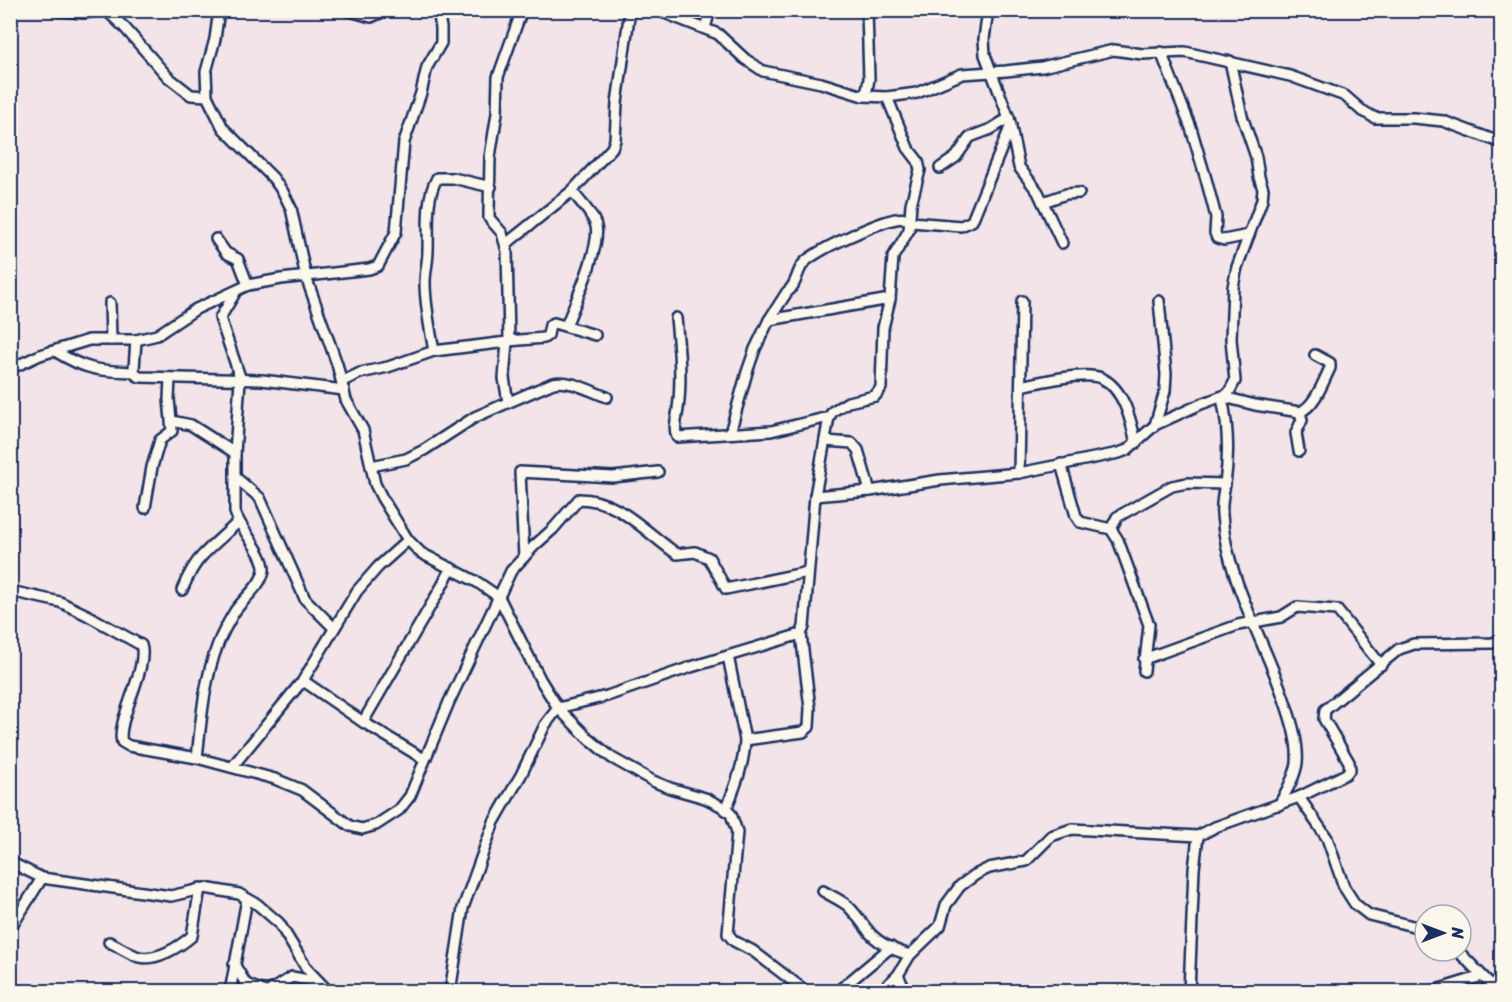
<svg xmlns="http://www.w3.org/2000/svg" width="1512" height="1002" viewBox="0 0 1512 1002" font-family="Sriracha,sans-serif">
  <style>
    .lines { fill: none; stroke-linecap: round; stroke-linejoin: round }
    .minor-casing { stroke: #1b2f5e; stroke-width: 14 }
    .minor { stroke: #fbf7ec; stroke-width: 9 }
  </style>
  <rect width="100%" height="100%" fill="#f2e4e9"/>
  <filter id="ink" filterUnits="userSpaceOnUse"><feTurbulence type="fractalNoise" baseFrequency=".0167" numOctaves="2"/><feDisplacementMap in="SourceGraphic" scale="12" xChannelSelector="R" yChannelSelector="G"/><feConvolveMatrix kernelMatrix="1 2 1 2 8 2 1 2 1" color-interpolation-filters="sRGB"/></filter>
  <g filter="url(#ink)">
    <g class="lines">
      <defs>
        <g id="minor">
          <path d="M 56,10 L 83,13 L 103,10"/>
          <path d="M 106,10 L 125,28 L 168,77 L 191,95 L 207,96"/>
          <path d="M 219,10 L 215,39 L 206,72 L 207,96 L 223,128 L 273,178 L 283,192 L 291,208 L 306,277 L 337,364 L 346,400 L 363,430 L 375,484 L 382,498 L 408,540 L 421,553 L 477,582 L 499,597 L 540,679 L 558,708 L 589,739 L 612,758 L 653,781 L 670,788 L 705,798 L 721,806 L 731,814 L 737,832 L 728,934 L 734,941 L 753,951 L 807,992"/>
          <path d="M 346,10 L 371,17 L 387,10"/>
          <path d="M 657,10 L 718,34 L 745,59 L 763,71 L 821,83 L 863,96 L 887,97 L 917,93 L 962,74 L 1006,71 L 1042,67 L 1114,50 L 1142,54 L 1185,52 L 1290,76 L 1345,96 L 1361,110 L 1375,118 L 1414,118 L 1443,121 L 1502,143"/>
          <path d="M 988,10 L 984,39 L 985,55 L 1009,118 L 1019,167 L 1038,192 L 1062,243"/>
          <path d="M 705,28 L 710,10"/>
          <path d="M 1161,52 L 1191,128 L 1206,179 L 1216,217 L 1215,233 L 1217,238 L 1224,240 L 1249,235"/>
          <path d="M 863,96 L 867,90 L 869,79 L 867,10"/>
          <path d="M 940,168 L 956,157 L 970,137 L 991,129 L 1009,118"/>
          <path d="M 1043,202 L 1066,194 L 1079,193"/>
          <path d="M 911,222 L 961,226 L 972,221 L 1011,125"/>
          <path d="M 216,239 L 226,253 L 238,259 L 248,285"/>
          <path d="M 506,244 L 572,191 L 612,148 L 615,140 L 617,103 L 630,10"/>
          <path d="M 235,293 L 220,318 L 241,380"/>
          <path d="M 110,303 L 111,340"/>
          <path d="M 676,318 C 679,348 682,379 678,409 C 677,418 673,428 677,437 L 771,431 L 829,417"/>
          <path d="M 769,320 L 890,299"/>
          <path d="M 566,326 C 574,305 601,247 596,226 C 593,214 580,202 572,191"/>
          <path d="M 136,340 L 134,369 L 136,375 L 140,377 L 262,380 L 344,390"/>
          <path d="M 508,341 L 544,338 L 548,335 L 550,325 L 554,323 L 595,335"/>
          <path d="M 507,342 L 504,378 L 508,402"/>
          <path d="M 55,351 C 85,370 99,371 134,372"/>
          <path d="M 434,351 C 430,329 425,305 425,282 C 425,272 428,261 428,250 C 429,226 425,200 437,178 L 453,178 L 491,187"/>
          <path d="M 10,369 L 40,355 L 89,340 L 136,340 L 157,335 L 196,309 L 248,285 L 281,279 L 369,269 L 378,266 L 396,232 L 404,142 L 421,93 L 427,67 L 441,43 L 441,28 L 438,10"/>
          <path d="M 343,381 L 360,373 L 388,367 L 434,351 L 507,342 L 509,339 L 507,251 L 502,233 L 489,218 L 489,213 L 490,157 L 497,113 L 498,77 L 522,10"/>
          <path d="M 1021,386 C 1039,382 1085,371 1101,378 C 1124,388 1131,421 1136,443"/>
          <path d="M 1224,397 L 1255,405 L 1300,412 C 1315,406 1323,382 1330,368 L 1330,363 L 1315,355"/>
          <path d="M 1222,398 C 1228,425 1229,456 1225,484 C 1223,494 1221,505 1222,515 C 1226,576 1263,639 1283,696 C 1290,716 1299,742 1297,763 C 1295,777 1286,792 1279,805"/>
          <path d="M 172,421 L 191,425 L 235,453"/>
          <path d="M 1155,425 L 1165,391 L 1166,374 L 1159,301"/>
          <path d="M 730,433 L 747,372 L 755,349 L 769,320 L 787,292 C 797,285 796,273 803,264 C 813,251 879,222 896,219 C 900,218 906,219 910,219"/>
          <path d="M 825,441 L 852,443 L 858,450 L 870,491"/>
          <path d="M 1299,451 L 1296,433 L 1302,420 L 1300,412"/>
          <path d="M 1061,464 L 1076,516 L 1080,522 L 1111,529 L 1118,540 L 1149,625 L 1144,671"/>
          <path d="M 371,466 L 406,459 L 424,450 L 475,417 L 553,383 C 570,379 590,391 607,397"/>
          <path d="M 1019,473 L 1022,301"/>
          <path d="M 235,477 L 260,498 L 305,599 L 334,628"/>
          <path d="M 815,496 L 870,491 L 940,480 L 1019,473 L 1119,453 L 1127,450 L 1155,425 L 1201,404 L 1228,394 L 1235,381 L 1231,339 L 1233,287 L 1237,267 L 1262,200 L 1263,189 L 1259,177 L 1256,157 L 1242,116 L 1230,61"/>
          <path d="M 145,508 L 152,467 L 160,440 L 172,431 L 169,399 L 170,378"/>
          <path d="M 1111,529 L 1117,517 L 1172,486 L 1187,483 L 1225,484"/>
          <path d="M 524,557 L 520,472 L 613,477 L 658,472"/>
          <path d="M 182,590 C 187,578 193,565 202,556 C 213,544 226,534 238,522"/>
          <path d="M 10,591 L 60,602 L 87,615 L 141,645 C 149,668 115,723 122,742 L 129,746 L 197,758 L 275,779 L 302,790 L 350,826 L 362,829 L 376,825 L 399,810 L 410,796 L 449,702 L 511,571 L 534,546 L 553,529 L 579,499 C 619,499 646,533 677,554 L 695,552 L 709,558 L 726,589 L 808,572"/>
          <path d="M 1144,659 L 1238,625 L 1281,617 L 1297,607 L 1337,610 L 1381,665"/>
          <path d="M 302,682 L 357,591 L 378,567 L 408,540"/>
          <path d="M 363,722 L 442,586 L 451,568"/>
          <path d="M 745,740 L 803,732 L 809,727 L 810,708 L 801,634"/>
          <path d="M 197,758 C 201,721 204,680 218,644 C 222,633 229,621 235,611 C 243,599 262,585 264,570 C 265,553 240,530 235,512 L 235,453 L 240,380"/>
          <path d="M 232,767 L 299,685 L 305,682 L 363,722 L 424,759"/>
          <path d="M 1299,797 L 1327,838 L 1344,887 L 1355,904 L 1369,915 L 1425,929"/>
          <path d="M 726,810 C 735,787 744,765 745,740 L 728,656"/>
          <path d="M 10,862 L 42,878 L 171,896 L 205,888 L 239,894 L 257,904 L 279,923 L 307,969 L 329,992"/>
          <path d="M 823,891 C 831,896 841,900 848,906 C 855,913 860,920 866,928 C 876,943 893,950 910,955"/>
          <path d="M 10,929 L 42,878"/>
          <path d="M 109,942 C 118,946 129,954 139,957 C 157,961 179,947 192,936 L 200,888"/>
          <path d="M 1458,951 L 1496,990"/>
          <path d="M 234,964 L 246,984 L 265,992"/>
          <path d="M 898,975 L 906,992"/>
          <path d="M 230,992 L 247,899"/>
          <path d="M 268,992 L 292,977 L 319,982"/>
          <path d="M 450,992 L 463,908 L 494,822 L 521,775 L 545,725 L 558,708 L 607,696 L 691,667 L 801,634 L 804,627 L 815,496 L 829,417 L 833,411 L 848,402 L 875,396 L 881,388 L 883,328 L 890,299 L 893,257 L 909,230 L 911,204 L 920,170 L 918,161 L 908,148 L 887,97"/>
          <path d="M 837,992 L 891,947"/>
          <path d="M 880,992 L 898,975 L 910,955 L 940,926 L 946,905 L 960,886 L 975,875 L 989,868 L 1026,861 L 1051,836 L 1072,829 L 1198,836"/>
          <path d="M 1189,992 L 1194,869 L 1198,836 L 1215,827 L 1299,797 L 1346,774 L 1350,769 L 1349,762 L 1324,719 L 1325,710 L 1399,649 L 1414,644 L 1493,643 L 1502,639"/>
          <path d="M 1430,992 L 1482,976"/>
          <path d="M 1496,992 L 1502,978"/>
        </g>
      </defs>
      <use href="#minor" class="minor-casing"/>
      <use href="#minor" class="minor"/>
    </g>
  </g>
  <rect width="1512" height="1002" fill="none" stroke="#fbf7ec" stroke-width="36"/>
  <rect x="18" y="18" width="1476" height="966" fill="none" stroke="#1b2f5e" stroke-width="2" filter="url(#ink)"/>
  <g transform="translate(1443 933) rotate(90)"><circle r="28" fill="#fbf7ec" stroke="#a1a7b3" stroke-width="1.5"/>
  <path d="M0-4.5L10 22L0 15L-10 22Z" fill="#1b2f5e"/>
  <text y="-9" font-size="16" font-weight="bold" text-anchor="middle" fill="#1b2f5e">N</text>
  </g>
</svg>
